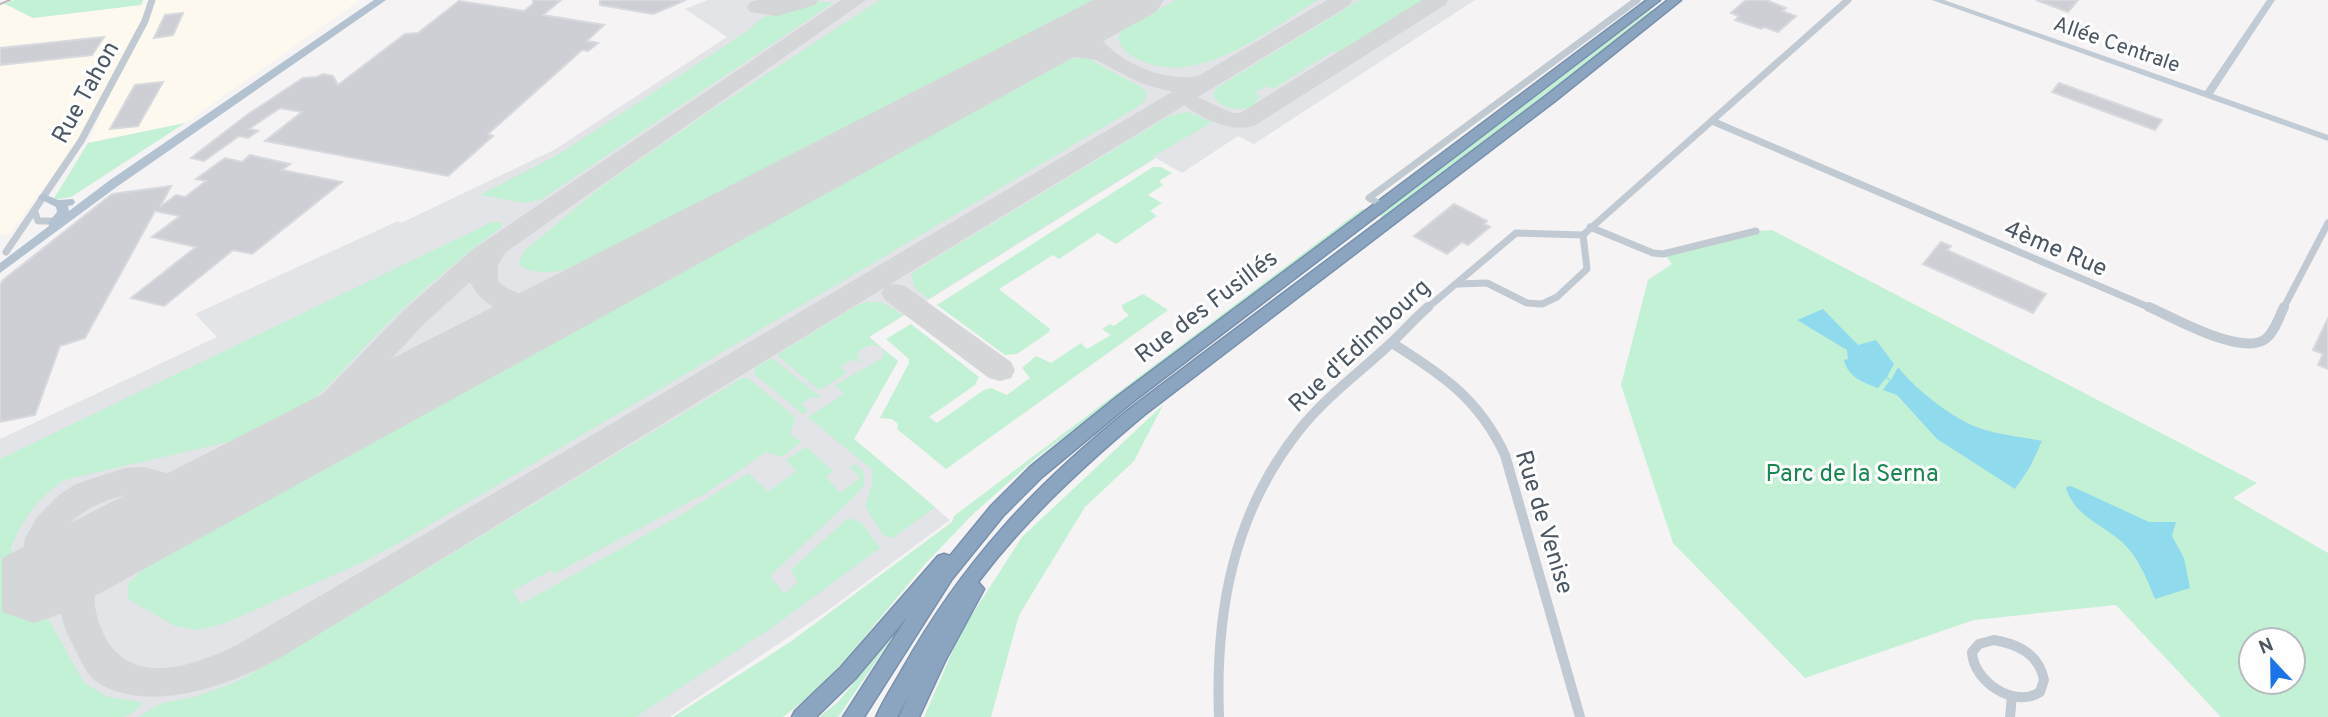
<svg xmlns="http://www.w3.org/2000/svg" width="2328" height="717" viewBox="0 0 2328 717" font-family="Overpass,sans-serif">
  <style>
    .commercial { fill: #fdf9ef }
    .airport { fill: #e2e4e7 }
    .green { fill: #c3f1d5; fill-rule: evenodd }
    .water { fill: #90daee }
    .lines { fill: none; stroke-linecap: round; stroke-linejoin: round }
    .taxiway { fill: #d5d6d8; fill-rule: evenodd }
    .runway { fill: #d5d6d8; fill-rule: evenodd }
    .building { fill: #cdcfd5; stroke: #d7d9de; stroke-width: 2 }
    .highway-casing { stroke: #7690ad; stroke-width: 3 }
    .street-far1 { stroke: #c1cad2; stroke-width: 7 }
    .street { stroke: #c1cad2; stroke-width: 10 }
    .secondary { fill: #c1cbd6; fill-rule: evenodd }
    .primary { fill: #b3c2d1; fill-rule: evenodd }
    .highway { fill: #8ba5c1; fill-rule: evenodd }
    .tram { stroke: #b5b8bd; stroke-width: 2 }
    .labels { text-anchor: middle; stroke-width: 6; stroke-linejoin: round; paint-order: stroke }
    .far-street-label { font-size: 21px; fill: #4a5661; stroke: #fff }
    .street-label { font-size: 24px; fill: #4a5661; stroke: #fff }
    .park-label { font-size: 24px; fill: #17864f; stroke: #fff }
  </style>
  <rect width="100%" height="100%" fill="#f5f3f3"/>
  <path class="commercial" d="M 151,0 L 360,0 L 185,123 L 88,143 L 120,70 L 74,148 L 9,234 L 0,235 L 0,6 L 5,4 L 33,18 L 149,4 Z"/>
  <path class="airport" d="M 708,0 L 1475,0 L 1254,144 L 1238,136 L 1182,173 L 1156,158 L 869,337 L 898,361 L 854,439 L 950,520 L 823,614 L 669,717 L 0,717 L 0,439 L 217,337 L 195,314 L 398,221 L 401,223 L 554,150 L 727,37 L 685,9 Z"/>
  <g class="green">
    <path d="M 14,0 L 143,0 L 141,5 L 33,18 L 5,4 Z"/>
    <path d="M 880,0 L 1097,0 L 587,264 C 562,270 542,279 519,265 L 523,252 L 602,186 L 713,109 Z"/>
    <path d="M 1176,0 L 1318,0 C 1268,30 1200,88 1140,60 C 1131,56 1120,49 1118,38 L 1122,30 Z"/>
    <path d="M 1360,0 L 1423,0 L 1339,53 L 1333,51 L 1273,89 L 1266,86 L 1255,93 L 1261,97 L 1255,101 L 1259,104 C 1244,112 1221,112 1213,95 L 1216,88 Z"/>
    <path d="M 816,1 L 833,3 L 542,199 L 525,203 L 480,195 L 561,153 L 749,30 L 762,18 Z"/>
    <path d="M 1650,10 L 1655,11 L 1383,218 L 1379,215 Z"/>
    <path d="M 1073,58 L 1087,58 L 1141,87 L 1147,92 L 1145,100 L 1139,106 L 404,540 L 363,562 L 223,624 L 196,630 L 175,626 L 128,599 L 128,584 C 154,555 187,538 219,518 L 1061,62 Z"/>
    <path d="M 1188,112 L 1212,122 L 1154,156 L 1155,158 L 928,299 L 915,288 L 911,276 L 916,270 L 1169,116 Z"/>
    <path d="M 185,123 L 71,197 L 53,200 L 88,143 Z"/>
    <path d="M 1153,167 L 1161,167 L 1172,173 L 1159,181 L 1163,185 L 1148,195 L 1162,203 L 1150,211 L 1157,216 L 1116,244 L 1098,233 L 1059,259 L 1053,255 L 999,289 L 1050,329 L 1049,332 L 1017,354 L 1005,355 L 937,305 Z"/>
    <path d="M 1362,209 L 1365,210 L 1036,458 L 973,514 L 926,563 L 847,658 L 814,692 L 783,717 L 673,717 L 790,642 L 952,522 L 954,516 Z"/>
    <path d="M 492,222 L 501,222 L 502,227 C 458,259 418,293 380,331 C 339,372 311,414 254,436 L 64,480 C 35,501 24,516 11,548 L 14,557 L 84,683 L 108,697 L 142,702 L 138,709 L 124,717 L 0,717 L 0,459 Z"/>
    <path d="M 1772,230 L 2257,483 L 2233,498 L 2328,553 L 2328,717 L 2221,717 L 2116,605 L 1974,620 L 1805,678 L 1673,543 L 1621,385 L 1648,280 L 1672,264 L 1666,256 L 1756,231 ZM 2251,640 L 2293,640 L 2293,682 L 2251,682 Z"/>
    <path d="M 1143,294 L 1168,310 L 946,469 L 897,429 L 898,424 L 892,419 L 880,418 L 909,363 L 909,359 L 886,339 L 911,324 L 979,377 L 975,385 L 929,417 L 937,423 L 984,390 L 991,388 L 1007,395 L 1030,378 L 1022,368 L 1036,356 L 1051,363 L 1081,343 L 1087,349 L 1111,335 L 1102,329 L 1110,324 L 1114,326 L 1129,315 L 1123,310 L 1122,305 Z"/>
    <path d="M 881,302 L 904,315 L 869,337 L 881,347 L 870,345 L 859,351 L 857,357 L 863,364 L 853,359 L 840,367 L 847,373 L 819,390 L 778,356 L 778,354 L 856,306 L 867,302 Z"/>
    <path d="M 882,348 L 898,361 L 854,439 L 935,507 L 893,538 L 883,535 L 865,506 L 873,483 L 872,470 L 808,417 L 844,394 L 835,385 L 881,359 L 884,353 Z"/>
    <path d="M 772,358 L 822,398 L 812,397 L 801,404 L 808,411 L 803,414 L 754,374 L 756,367 Z"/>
    <path d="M 742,378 L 748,378 L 795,417 L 790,434 L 801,442 L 782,457 L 766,452 L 706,493 L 554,574 L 552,570 L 512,591 L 521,604 L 683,514 L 748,473 L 768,492 L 796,471 L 786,460 L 806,447 L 833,471 L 826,477 L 840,493 L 860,478 L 850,467 L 855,464 L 863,471 L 864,484 L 861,490 L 770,576 L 784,594 L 798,582 L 791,570 L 848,518 L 862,523 L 880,548 L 774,626 L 636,717 L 138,717 L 162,703 L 195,697 L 236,682 L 276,660 Z"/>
    <path d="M 1163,405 L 1134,461 L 1085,507 L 1019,615 L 991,717 L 924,717 L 961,632 L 1022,537 Z"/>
    <path d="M 894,635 L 838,717 L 819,717 L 838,702 Z"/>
  </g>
  <g class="water">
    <path d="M 1823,309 L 1858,345 L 1876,340 L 1894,364 L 1887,377 L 1891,380 L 1898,367 C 1916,390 1954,420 1982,429 C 2001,435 2023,437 2042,441 L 2030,467 L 2015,489 L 1937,439 L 1897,395 L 1883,390 L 1890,380 L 1886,378 L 1878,388 C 1862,382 1848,377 1844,360 L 1848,359 L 1847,350 L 1797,320 Z"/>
    <path d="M 2071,486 L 2149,522 L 2176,522 L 2172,536 L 2184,558 L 2190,588 L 2155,599 C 2147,579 2138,556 2121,541 C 2101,524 2073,515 2066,487 Z"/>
  </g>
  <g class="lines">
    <g class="taxiway">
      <path d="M 758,0 L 818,0 L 815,5 L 777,16 L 750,12 L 747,7 L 750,2 Z"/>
      <path d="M 841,0 L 866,0 L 506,252 L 498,265 L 498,281 C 531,313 575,280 611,270 L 621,272 L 625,279 L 621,286 C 578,305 499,340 470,282 L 424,324 L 304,452 L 205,504 L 202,511 L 148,561 L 100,581 C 91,594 95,609 99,623 C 122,690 188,669 237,645 L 1172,92 L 1140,83 L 1096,60 L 1066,56 L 1029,64 L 1021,62 L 1018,57 L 1021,52 L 1066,42 L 1082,44 L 1080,41 L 1088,21 L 1102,9 L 1118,9 L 1121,14 L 1106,29 L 1102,40 C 1124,65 1166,82 1198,76 L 1327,0 L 1353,0 L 1350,5 L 1198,97 L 1232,113 L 1240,113 L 1422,0 L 1448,0 L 1445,5 L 1254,126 C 1229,132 1210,121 1189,109 L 1185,105 L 889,285 L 895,284 L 905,286 L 1011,362 L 1015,370 L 1011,378 L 1000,381 L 989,378 L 885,300 L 881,293 L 884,288 L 285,655 C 235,684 149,717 95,681 C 85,672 79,657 73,645 C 63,626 55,605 63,584 L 38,577 L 23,551 L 25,538 L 38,516 L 59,495 L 76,484 L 125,468 L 144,467 L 170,474 L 181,481 L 198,480 L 282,436 L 404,310 L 472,250 ZM 144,493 L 166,503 L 151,518 C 127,510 96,539 80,556 L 61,555 L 57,549 C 63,513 112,494 144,493 Z"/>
    </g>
    <path class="runway" d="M 1093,0 L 1164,0 L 1156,12 L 66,612 L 34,623 L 2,612 L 2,558 Z"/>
  </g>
  <g class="building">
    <path d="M 533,0 L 561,0 L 543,15 L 604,25 L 587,41 L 598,43 L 588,51 L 582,50 L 488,134 L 493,136 L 448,176 L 265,141 L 302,112 L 280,108 L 249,129 L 258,131 L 248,138 L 239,136 L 204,161 L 191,158 L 247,115 L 303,78 L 317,77 L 323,74 L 333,76 L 338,85 L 405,34 L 418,33 L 459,1 L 524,11 L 533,4 Z"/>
    <path d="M 600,0 L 686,0 L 653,14 L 600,5 Z"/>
    <path d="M 1746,0 L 1766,0 L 1786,8 L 1782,11 L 1796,16 L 1778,32 L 1764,27 L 1761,29 L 1735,20 L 1739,16 L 1731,13 Z"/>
    <path d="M 2036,0 L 2078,0 L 2068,12 Z"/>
    <path d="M 183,13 L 173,35 L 154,38 L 165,15 Z"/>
    <path d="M 104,37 L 92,55 L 0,65 L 0,48 Z"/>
    <path d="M 163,82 L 138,126 L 110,129 L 135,85 Z"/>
    <path d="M 2059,83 L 2073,88 L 2162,120 L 2155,130 L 2052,92 Z"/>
    <path d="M 250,155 L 290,164 L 282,170 L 342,182 L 252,254 L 233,250 L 164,306 L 131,298 L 196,247 L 152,237 L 180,216 L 155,211 L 85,338 L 60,346 L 35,415 L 0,422 L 0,285 L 3,280 L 112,194 L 171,186 L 160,207 L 176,195 L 185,197 L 206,181 L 196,179 L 225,158 L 242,162 Z"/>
    <path d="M 1454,204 L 1487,221 L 1484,224 L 1490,227 L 1468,245 L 1462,242 L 1447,254 L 1414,236 Z"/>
    <path d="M 1941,242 L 1951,246 L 1947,250 L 2046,294 L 2033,313 L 1923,264 Z"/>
    <path d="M 2328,318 L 2328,369 L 2318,365 L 2323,354 L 2313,350 Z"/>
  </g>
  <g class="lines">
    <defs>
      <g id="highway">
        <path d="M 1647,0 L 1660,0 L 1130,404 L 1042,477 L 1003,516 L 952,579 L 864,717 L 843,717 L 908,616 L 855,679 L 816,717 L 792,717 L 795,711 L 841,667 L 938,556 L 944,554 L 950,556 L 991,506 L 1030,467 L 1118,396 Z"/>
        <path d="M 1668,0 L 1681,0 L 1555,101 L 1144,415 C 1083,466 1026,519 978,582 L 984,589 L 945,661 L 919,717 L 899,717 L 909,695 L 897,717 L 876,717 C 883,701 893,686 902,670 C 963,561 1035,485 1132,407 L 1547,95 Z"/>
      </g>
    </defs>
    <use href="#highway" class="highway-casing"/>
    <g class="street-far1">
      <path d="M 1712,121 L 2153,309"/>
      <path d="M 1384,206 L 1369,198 L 1637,0"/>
      <path d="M 35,212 L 38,221 L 58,221"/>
      <path d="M 1590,227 L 1653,253 L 1663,254 L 1756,231"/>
      <path d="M 1583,235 L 1848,0"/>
      <path d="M 6,252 L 81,141 L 145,21 L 152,0"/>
      <path d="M 1458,284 L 1487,283 L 1527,303 L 1542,304 L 1557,297 L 1587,269 L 1583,235"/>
      <path d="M 1426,309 L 1516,233 L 1583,235"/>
      <path d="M 2283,309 L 2328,223"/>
    </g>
    <g class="street">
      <path d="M 2149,307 C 2175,318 2238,355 2264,340 C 2274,334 2279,317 2284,307"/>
      <path d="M 1392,343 C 1443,375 1479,399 1505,455 L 1580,717"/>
      <path d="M 1994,640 C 2018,644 2039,654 2044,680 L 2040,692 C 2014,709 1973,681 1972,652 L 1979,644 Z"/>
      <path d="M 1219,717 C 1215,612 1233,512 1301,428 C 1327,396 1360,372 1390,344 C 1403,332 1414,319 1428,307"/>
      <path d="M 2010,717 L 2012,696"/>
    </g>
    <path class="secondary" d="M 1932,0 L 1944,0 L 2205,91 L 2267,0 L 2275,0 L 2213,94 L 2328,135 L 2328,141 Z"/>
    <path class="primary" d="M 374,0 L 386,0 L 118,186 L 0,273 L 0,263 L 49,226 L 48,223 L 57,212 L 56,207 L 38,198 L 40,195 L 44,194 L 58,200 L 73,199 L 75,202 L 73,205 L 68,206 L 69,211 L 110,180 Z"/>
    <use href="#highway" class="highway"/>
    <path class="tram" d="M 0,4 L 10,0"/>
  </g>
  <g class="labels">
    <g class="far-street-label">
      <text transform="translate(2117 44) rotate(19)" y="7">Allée Centrale</text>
    </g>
    <g class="street-label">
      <text transform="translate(85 92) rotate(-61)" y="8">Rue Tahon</text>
      <text transform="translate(2056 248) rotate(23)" y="8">4ème Rue</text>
      <text transform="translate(1206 306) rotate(-37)" y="8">Rue des Fusillés</text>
      <text transform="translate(1359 345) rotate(-43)" y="8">Rue d'Edimbourg</text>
      <text transform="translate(1545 522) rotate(73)" y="8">Rue de Venise</text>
    </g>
    <g class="park-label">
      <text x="1852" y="481">Parc de la Serna</text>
    </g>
  </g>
  <g transform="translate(2272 661) rotate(338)"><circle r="33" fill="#ffffff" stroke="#b7bbc0" stroke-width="2"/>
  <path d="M0-5L12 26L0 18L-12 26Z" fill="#1a73e8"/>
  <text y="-10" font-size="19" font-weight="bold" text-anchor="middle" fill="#4a5661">N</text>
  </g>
</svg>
